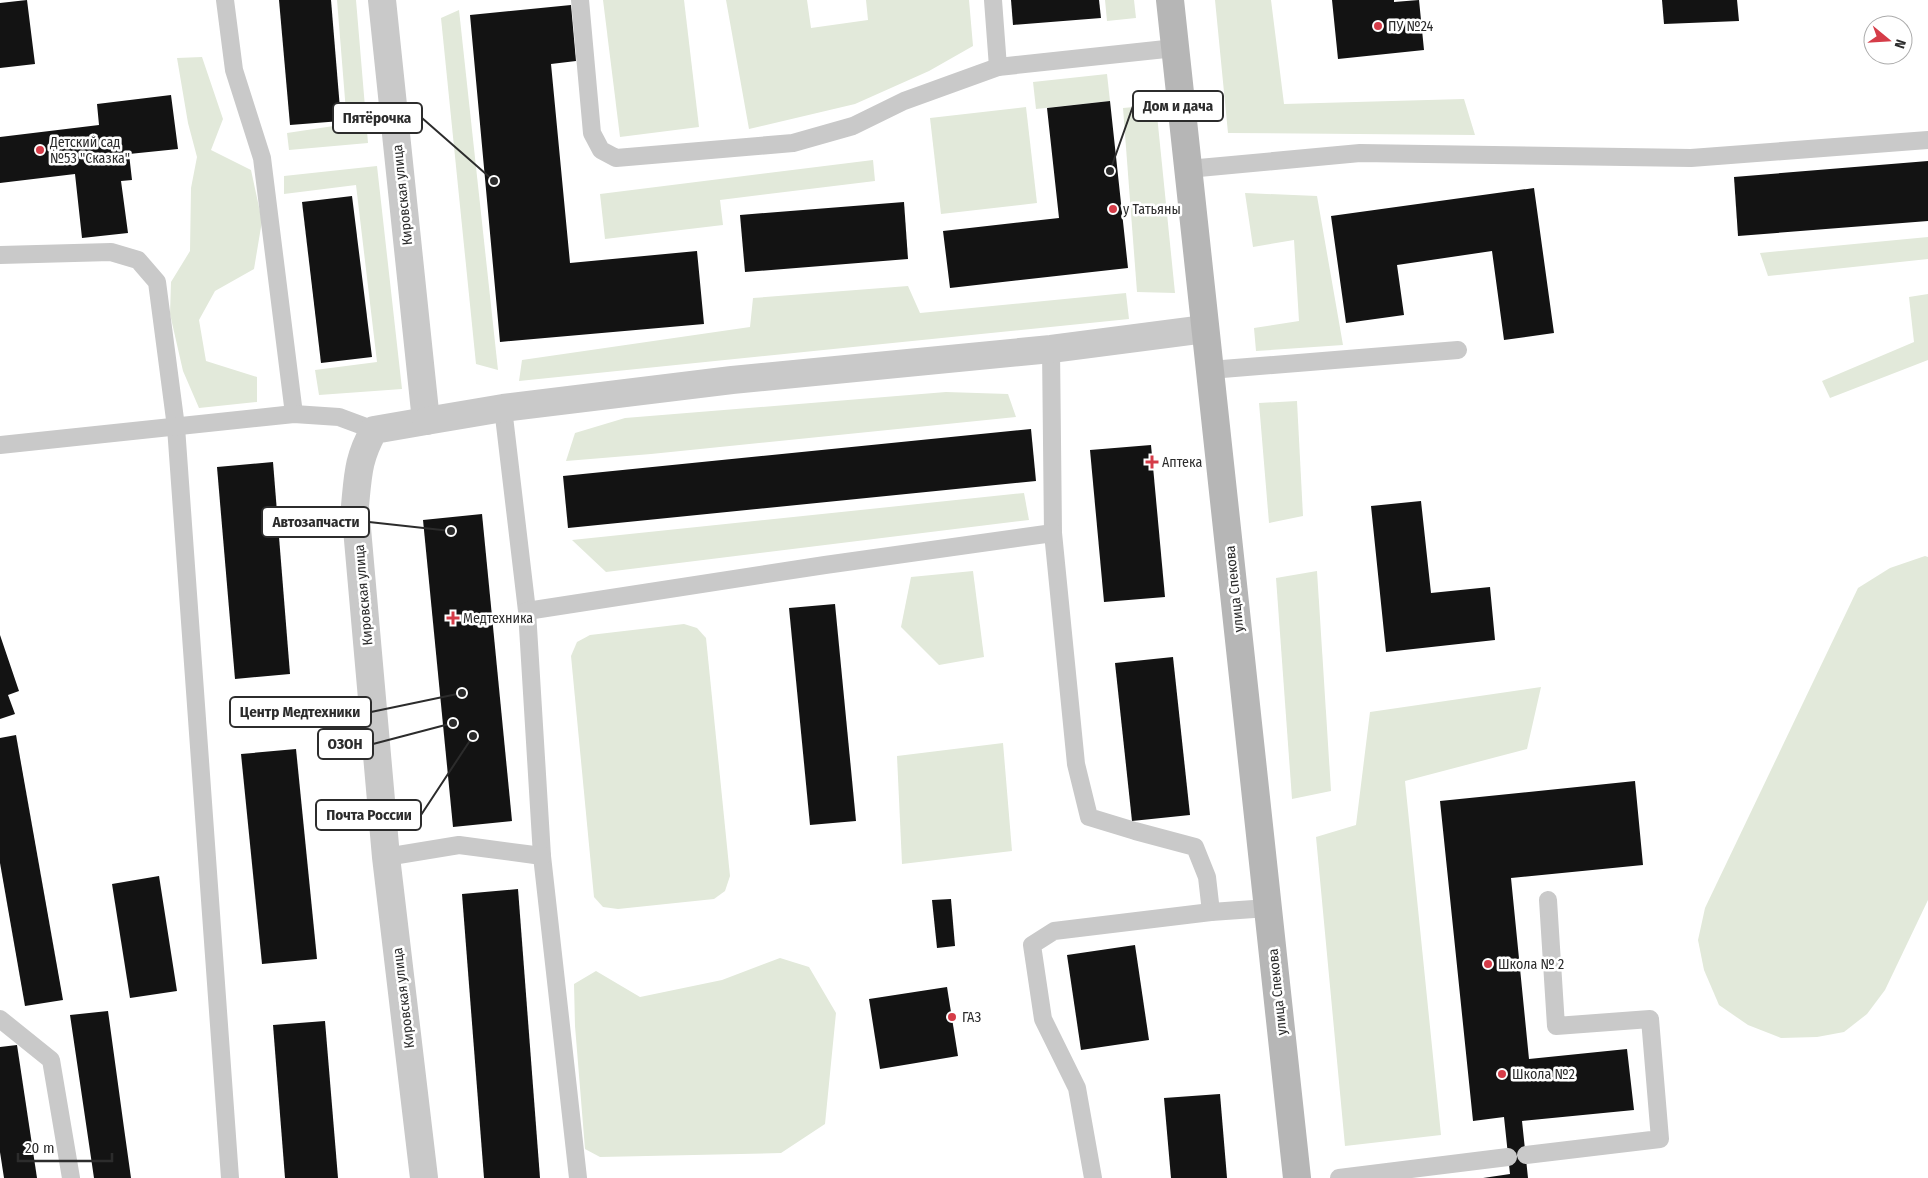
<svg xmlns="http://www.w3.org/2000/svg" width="1928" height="1178" viewBox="0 0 1928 1178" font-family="'Fira Sans Condensed',sans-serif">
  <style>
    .green { fill: #e2e9da }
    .building { fill: #131313 }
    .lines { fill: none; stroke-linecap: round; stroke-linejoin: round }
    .service { stroke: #c9c9c9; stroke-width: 18 }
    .minor { stroke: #c9c9c9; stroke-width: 28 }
    .secondary { stroke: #b6b6b6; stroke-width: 28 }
    .poi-dot { fill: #d53c48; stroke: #fff; stroke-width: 2 }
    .labels { text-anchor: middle; stroke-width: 5; stroke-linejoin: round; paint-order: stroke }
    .poi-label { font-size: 14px; fill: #2c2c2c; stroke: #fff; text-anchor: start }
    .street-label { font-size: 14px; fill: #2c2c2c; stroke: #fff }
    .leader { fill: none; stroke: #2c2c2c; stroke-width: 2 }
    .callout-dot { fill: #2c2c2c; stroke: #fff; stroke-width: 2 }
    .callout { fill: #fff; stroke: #2c2c2c; stroke-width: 2 }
    .callout-label { font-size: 15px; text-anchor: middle; font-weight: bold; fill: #2c2c2c }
  </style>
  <rect width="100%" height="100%" fill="#fff"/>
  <g class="green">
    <path d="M 337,0 L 356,0 L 368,143 L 289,150 L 287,133 L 347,124 Z"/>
    <path d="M 603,0 L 684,0 L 699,127 L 620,137 Z"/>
    <path d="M 726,0 L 807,0 L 811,28 L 868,20 L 866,0 L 969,0 L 973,46 L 929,71 L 855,104 L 749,129 Z"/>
    <path d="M 1105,0 L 1134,0 L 1136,18 L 1107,21 Z"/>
    <path d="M 1215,0 L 1271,0 L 1284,104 L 1464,99 L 1475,135 L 1228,133 Z"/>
    <path d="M 459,10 L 498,370 L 476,364 L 441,18 Z"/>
    <path d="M 202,57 L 223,119 L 211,150 L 251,170 L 262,221 L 254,269 L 215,291 L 199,320 L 206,361 L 257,377 L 257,402 L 199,408 L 183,371 L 170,314 L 171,282 L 190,251 L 191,188 L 197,157 L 188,123 L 177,58 Z"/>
    <path d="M 1107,74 L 1110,101 L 1036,109 L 1033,82 Z"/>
    <path d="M 1156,105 L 1175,293 L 1137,292 L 1123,108 Z"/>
    <path d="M 1026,107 L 1037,203 L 941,214 L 930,118 Z"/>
    <path d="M 873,160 L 875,181 L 720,200 L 723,225 L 605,239 L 600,194 Z"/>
    <path d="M 377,166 L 402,389 L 319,395 L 315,370 L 377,362 L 356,185 L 284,194 L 284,176 Z"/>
    <path d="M 1245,193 L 1317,196 L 1343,345 L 1256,351 L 1254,328 L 1299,321 L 1294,240 L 1253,247 Z"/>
    <path d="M 1928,237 L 1928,259 L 1768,276 L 1760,253 Z"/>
    <path d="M 908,286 L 920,313 L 1126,293 L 1129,319 L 519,381 L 522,360 L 750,327 L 753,298 Z"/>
    <path d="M 1928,294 L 1928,360 L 1830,398 L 1822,381 L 1914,342 L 1909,297 Z"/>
    <path d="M 946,392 L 1008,394 L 1016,417 L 651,454 L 566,461 L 575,433 L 625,418 Z"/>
    <path d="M 1297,401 L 1303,516 L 1269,523 L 1259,403 Z"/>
    <path d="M 1024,493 L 1029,520 L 606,572 L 572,540 Z"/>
    <path d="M 1925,556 L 1928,557 L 1928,900 L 1885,990 L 1867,1014 L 1844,1032 L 1817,1037 L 1781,1038 L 1748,1025 L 1719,1005 L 1704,970 L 1698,940 L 1705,908 L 1858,588 L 1890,568 Z"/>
    <path d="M 973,571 L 984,657 L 939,665 L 901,627 L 911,577 Z"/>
    <path d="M 1317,571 L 1331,791 L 1292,799 L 1276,578 Z"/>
    <path d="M 684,624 L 697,628 L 706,638 L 730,876 L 725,891 L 714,899 L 618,909 L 603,907 L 594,897 L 571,656 L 577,642 L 590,635 Z"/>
    <path d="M 1541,687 L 1527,749 L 1405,781 L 1441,1135 L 1345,1146 L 1316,837 L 1356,825 L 1370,712 Z"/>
    <path d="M 1003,743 L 1012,851 L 902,864 L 897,756 Z"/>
    <path d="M 780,958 L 809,967 L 836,1013 L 825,1124 L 781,1153 L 600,1157 L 585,1149 L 575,1026 L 574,984 L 596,971 L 640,997 L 722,980 Z"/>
  </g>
  <g class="building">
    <path d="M 27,0 L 35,64 L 0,68 L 0,3 Z"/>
    <path d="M 279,0 L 331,0 L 341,121 L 290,125 Z"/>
    <path d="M 1011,0 L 1099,0 L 1101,18 L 1013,25 Z"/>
    <path d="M 1332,0 L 1394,0 L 1394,2 L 1419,0 L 1424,50 L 1338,59 Z"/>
    <path d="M 1662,0 L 1737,0 L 1739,21 L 1664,24 Z"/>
    <path d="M 571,5 L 576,61 L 551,64 L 570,263 L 697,251 L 704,324 L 500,342 L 470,15 Z"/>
    <path d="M 171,95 L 178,149 L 129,154 L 132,180 L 121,181 L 128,233 L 82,238 L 75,174 L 0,183 L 0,137 L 99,125 L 97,104 Z"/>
    <path d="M 1110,101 L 1128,268 L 950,288 L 943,231 L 1059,218 L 1047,108 Z"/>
    <path d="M 1928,161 L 1928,221 L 1738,236 L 1734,177 Z"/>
    <path d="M 1534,188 L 1554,333 L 1504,340 L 1492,251 L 1397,265 L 1404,315 L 1346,323 L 1331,216 Z"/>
    <path d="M 352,196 L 372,357 L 321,363 L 302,202 Z"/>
    <path d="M 904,202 L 908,259 L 745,272 L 740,215 Z"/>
    <path d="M 1031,429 L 1036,481 L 568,528 L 563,476 Z"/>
    <path d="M 1151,445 L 1165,597 L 1104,602 L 1090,450 Z"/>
    <path d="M 273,462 L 290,674 L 235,679 L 217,467 Z"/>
    <path d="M 1421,501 L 1431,593 L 1490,587 L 1495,640 L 1386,652 L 1371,506 Z"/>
    <path d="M 482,514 L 512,821 L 453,827 L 423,520 Z"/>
    <path d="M 835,604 L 856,821 L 810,825 L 789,608 Z"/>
    <path d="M 0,635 L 19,691 L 8,695 L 15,714 L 0,719 Z"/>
    <path d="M 1173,657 L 1190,815 L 1132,821 L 1115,663 Z"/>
    <path d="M 16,735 L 63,1000 L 25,1006 L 0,863 L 0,738 Z"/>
    <path d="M 296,749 L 317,959 L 262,964 L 241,754 Z"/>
    <path d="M 1635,781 L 1643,865 L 1511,878 L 1529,1059 L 1627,1049 L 1634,1110 L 1522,1121 L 1528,1178 L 1483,1178 L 1510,1174 L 1504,1117 L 1473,1121 L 1440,801 Z"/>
    <path d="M 159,876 L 177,991 L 130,998 L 112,884 Z"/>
    <path d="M 518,889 L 540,1178 L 484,1178 L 462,894 Z"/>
    <path d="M 951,899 L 955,946 L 937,948 L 932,900 Z"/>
    <path d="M 1135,945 L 1149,1040 L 1081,1050 L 1067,955 Z"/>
    <path d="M 947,987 L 958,1056 L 880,1069 L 869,999 Z"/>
    <path d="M 108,1011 L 124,1128 L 131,1178 L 94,1178 L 70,1015 Z"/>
    <path d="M 325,1021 L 338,1178 L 285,1178 L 273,1025 Z"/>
    <path d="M 17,1045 L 37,1178 L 4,1178 L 0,1152 L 0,1047 Z"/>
    <path d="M 1220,1094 L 1227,1178 L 1171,1178 L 1164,1098 Z"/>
  </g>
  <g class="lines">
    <g class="service">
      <path d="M 225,0 L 234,70 L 262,158 L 294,414"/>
      <path d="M 580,0 L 592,133 L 601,150 L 616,158 L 793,143 L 853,126 L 904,101 L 998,67"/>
      <path d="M 993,0 L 998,67 L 1175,48"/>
      <path d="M 1188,169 L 1360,153 L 1691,158 L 1928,140"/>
      <path d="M 0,255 L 111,252 L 138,260 L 157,282 L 176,427 L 230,1178"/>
      <path d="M 1051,349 L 1053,533 L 1076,764 L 1089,817 L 1135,831 L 1195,847 L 1207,877 L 1211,912"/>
      <path d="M 1210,370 L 1458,350"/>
      <path d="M 503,408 L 527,611 L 542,856 L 578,1178"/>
      <path d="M 0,445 L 294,414 L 339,417 L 374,430"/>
      <path d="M 527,611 L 825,565 L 1053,533"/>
      <path d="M 386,857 L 459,845 L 542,856"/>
      <path d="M 0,1019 L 51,1060 L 71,1178"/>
      <path d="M 1526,1155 L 1660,1139 L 1650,1019 L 1556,1026 L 1548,900"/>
      <path d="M 1093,1178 L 1077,1088 L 1043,1019 L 1032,945 L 1054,931 L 1211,912 L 1268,908"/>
      <path d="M 1339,1178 L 1508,1157"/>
    </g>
    <g class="minor">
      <path d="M 382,0 L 426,421 L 374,430 C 358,458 358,475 355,506 L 386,857 L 424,1178"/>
      <path d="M 426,421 L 503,408 L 732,380 L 1051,349 L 1205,329"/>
    </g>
    <path class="secondary" d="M 1170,0 L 1297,1178"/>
  </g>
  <g class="poi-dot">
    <circle cx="1378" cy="26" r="5"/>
    <circle cx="40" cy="150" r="5"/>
    <circle cx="1113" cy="209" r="5"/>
    <path d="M1149.5 454.5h5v5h5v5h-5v5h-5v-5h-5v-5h5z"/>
    <path d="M450.5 610.5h5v5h5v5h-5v5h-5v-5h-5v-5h5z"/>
    <circle cx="1488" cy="964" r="5"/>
    <circle cx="952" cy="1017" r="5"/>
    <circle cx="1502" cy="1074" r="5"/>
  </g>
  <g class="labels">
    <g class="poi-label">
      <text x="1388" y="31">ПУ №24</text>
      <text x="50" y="147">Детский сад<tspan x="50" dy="16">№53 "Сказка"</tspan></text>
      <text x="1123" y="214">у Татьяны</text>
      <text x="1162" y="467">Аптека</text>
      <text x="463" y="623">Медтехника</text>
      <text x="1498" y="969">Школа № 2</text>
      <text x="962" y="1022">ГАЗ</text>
      <text x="1512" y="1079">Школа №2</text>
    </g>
    <g class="street-label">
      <text transform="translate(402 195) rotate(-96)" y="5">Кировская улица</text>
      <text transform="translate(1234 589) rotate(-96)" y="5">улица Спекова</text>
      <text transform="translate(363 595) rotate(-95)" y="5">Кировская улица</text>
      <text transform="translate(1277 992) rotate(-96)" y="5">улица Спекова</text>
      <text transform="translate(403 998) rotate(-97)" y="5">Кировская улица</text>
    </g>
  </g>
  <path class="leader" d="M1110 171L1133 106M494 181L422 118M451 531L369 522M462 693L371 712M453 723L373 744M473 736L421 815"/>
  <g class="callout-dot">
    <circle cx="1110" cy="171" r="5"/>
    <circle cx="494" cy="181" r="5"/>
    <circle cx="451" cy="531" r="5"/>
    <circle cx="462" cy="693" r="5"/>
    <circle cx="453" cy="723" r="5"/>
    <circle cx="473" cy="736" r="5"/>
  </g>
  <g class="callout">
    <rect x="1133" y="91" width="90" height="30" rx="5"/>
    <rect x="333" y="103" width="89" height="30" rx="5"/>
    <rect x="262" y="507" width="107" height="30" rx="5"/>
    <rect x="230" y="697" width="141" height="30" rx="5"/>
    <rect x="318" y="729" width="55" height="30" rx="5"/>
    <rect x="316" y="800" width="105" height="30" rx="5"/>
  </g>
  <g class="callout-label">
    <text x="1178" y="111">Дом и дача</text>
    <text x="377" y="123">Пятёрочка</text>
    <text x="316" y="527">Автозапчасти</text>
    <text x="300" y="717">Центр Медтехники</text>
    <text x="345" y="749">ОЗОН</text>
    <text x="369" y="820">Почта России</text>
  </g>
  <g transform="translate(1888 40) rotate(108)"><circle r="24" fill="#ffffff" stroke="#ababab"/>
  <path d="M0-4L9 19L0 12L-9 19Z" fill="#d53c48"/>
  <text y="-8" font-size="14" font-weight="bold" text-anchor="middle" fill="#2c2c2c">N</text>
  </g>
  <path d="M18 1153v8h94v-8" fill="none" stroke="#2c2c2c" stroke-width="2.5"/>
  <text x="25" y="1153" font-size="15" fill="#2c2c2c" stroke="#ffffff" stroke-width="4" paint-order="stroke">20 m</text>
</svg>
